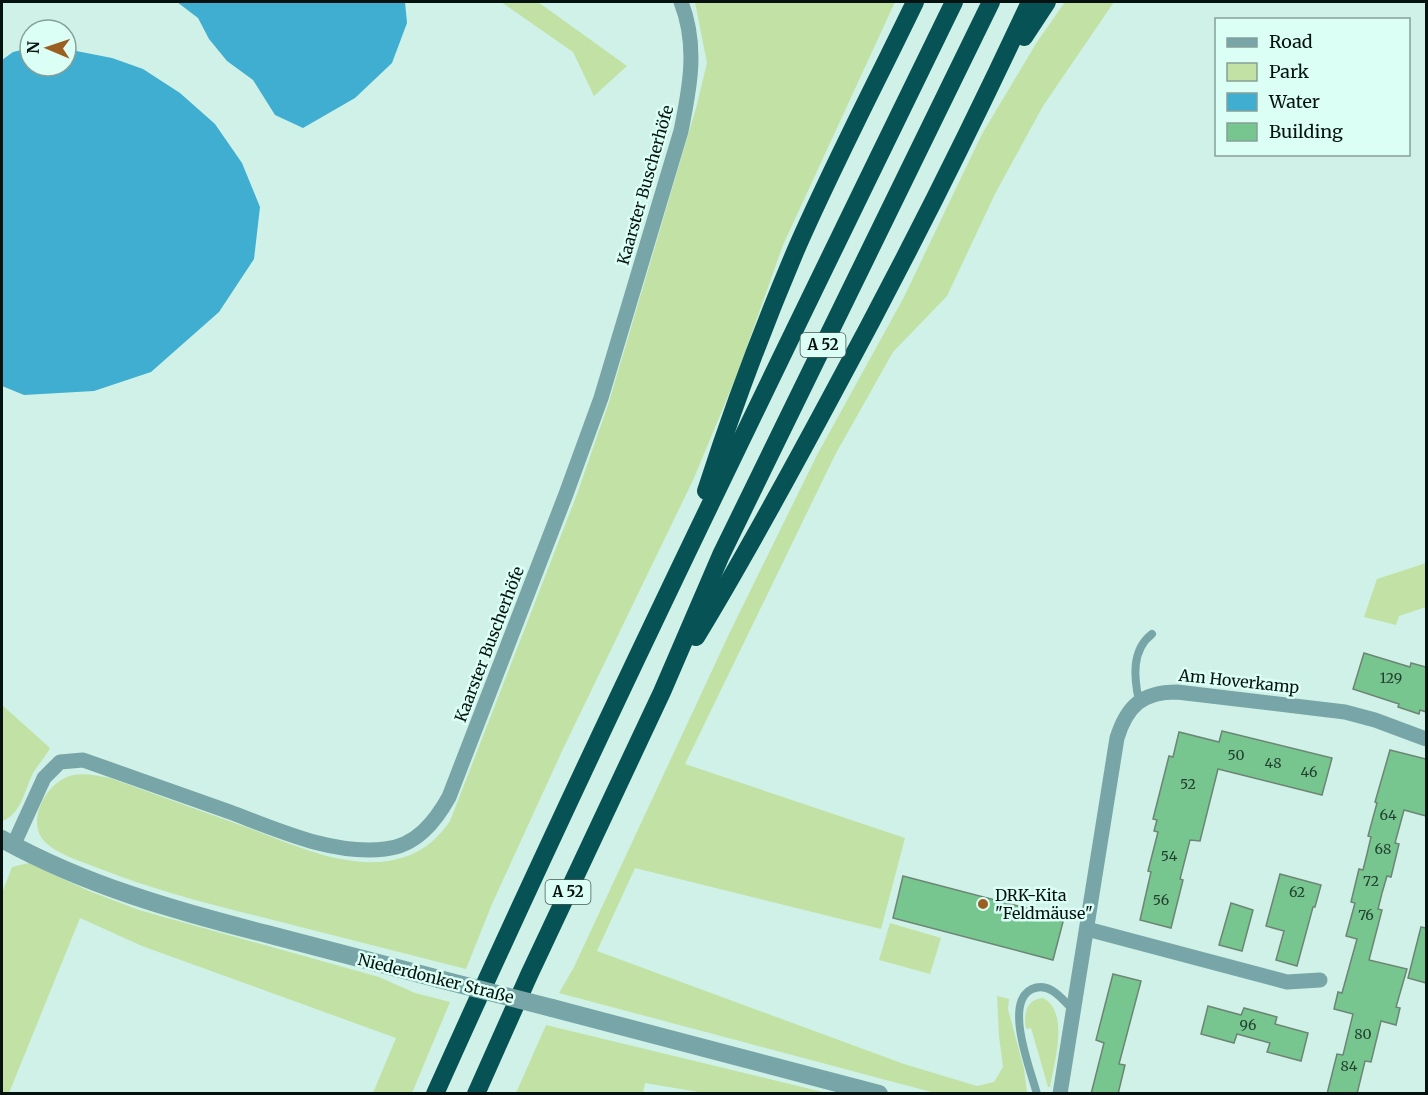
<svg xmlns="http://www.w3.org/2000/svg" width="1428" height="1095" viewBox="0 0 1428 1095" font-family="Merriweather,serif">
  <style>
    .green { fill: #c2e2a5 }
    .water { fill: #40aed0 }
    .building { fill: #77c58f; stroke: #6d8574; stroke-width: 1.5 }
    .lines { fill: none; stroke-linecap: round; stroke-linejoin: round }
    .service { stroke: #78a5a7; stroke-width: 8 }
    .minor { stroke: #78a5a7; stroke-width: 15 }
    .tertiary { stroke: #78a5a7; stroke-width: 18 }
    .motorway { stroke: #065255; stroke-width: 18 }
    .tertiary-bridge { stroke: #78a5a7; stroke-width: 18 }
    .poi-dot { fill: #9c5f22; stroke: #dcfff5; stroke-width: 2 }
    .labels { text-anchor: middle; stroke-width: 5; stroke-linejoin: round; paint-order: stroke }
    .number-label { font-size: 14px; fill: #223f2f }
    .shield { fill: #dcfff5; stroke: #465954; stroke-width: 1.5 }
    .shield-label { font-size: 15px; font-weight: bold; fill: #06120f }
    .street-label { font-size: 16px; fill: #06120f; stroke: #dcfff5 }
    .poi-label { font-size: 16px; fill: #06120f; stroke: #dcfff5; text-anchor: start }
  </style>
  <rect width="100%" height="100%" fill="#cff1e7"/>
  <g class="green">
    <path d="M 501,2 L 538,2 L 627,66 L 594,96 L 573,52 Z"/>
    <path d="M 695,2 L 895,2 L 783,245 L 738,372 L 694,478 L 563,749 L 492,904 L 466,969 C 403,953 340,937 277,921 C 216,906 156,891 98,868 C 81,861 58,855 45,842 C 24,821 48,779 74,775 C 85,773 98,776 110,778 C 154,794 198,810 243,826 C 288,842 338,868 388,861 C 417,856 434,844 450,821 L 577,494 L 609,402 L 696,108 L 707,63 Z"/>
    <path d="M 1065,2 L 1114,2 L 1043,106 L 995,194 L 947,296 L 893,352 L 835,455 L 685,764 L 905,838 L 881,929 L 635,868 L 597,951 L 904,1064 L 977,1086 L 994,1082 L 1003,1067 L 999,1036 L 997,996 L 1009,999 L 1008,1009 L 1024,1069 L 1027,1093 L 935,1093 L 559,993 L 574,967 L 729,634 L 817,455 L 904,297 L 982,134 L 1037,42 Z"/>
    <path d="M 1426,563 L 1426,607 L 1399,616 L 1396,625 L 1364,617 L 1377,579 Z"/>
    <path d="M 2,705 L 50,748 C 45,757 38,765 33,773 C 25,789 21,815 2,821 Z"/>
    <path d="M 29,863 L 89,891 L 139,910 L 379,977 L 415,993 L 450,1002 L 412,1093 L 373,1093 L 396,1038 L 142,946 L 80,918 L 9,1093 L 2,1094 L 2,893 L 12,867 Z"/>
    <path d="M 890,923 L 941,938 L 930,974 L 879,960 Z"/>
    <path d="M 1043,998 C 1070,1012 1054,1063 1050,1087 L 1048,1087 L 1031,1028 L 1026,1029 C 1023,1015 1026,999 1043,998 Z"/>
    <path d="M 546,1025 L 827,1093 L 704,1093 L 645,1083 L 643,1093 L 516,1093 Z"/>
  </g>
  <g class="water">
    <path d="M 177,2 L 405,2 L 407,23 L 392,63 L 355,98 L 303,128 L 275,115 L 253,80 L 227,61 L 209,39 L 198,18 Z"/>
    <path d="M 30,48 L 30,66 L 66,66 L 66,49 L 112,58 L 143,69 L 180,93 L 215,124 L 242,163 L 260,207 L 254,259 L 219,312 L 151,372 L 94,391 L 24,395 L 2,386 L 2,60 L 13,52 Z"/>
  </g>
  <g class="building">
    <path d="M 1364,653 L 1410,667 L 1411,663 L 1426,667 L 1426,712 L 1420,710 L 1419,714 L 1398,707 L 1399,704 L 1353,689 Z"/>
    <path d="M 1222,731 L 1332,758 L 1322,795 L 1218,769 L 1200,841 L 1190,840 L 1180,879 L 1183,880 L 1171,928 L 1140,920 L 1151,872 L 1148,871 L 1158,832 L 1154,831 L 1157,820 L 1153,819 L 1169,756 L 1173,757 L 1179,732 L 1219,742 Z"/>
    <path d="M 1390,750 L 1426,759 L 1426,816 L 1404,810 L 1395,843 L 1399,844 L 1391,877 L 1387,876 L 1382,893 L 1378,909 L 1382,910 L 1369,960 L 1407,969 L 1396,1007 L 1400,1008 L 1396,1025 L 1381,1021 L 1371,1062 L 1365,1061 L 1357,1094 L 1327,1094 L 1337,1054 L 1343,1055 L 1353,1014 L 1334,1009 L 1338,992 L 1342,993 L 1357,939 L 1346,936 L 1355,903 L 1351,902 L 1359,869 L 1363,870 L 1367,854 L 1371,837 L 1368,836 L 1377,803 L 1375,802 Z"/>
    <path d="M 1280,874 L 1321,885 L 1315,907 L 1313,907 L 1297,966 L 1276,960 L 1284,931 L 1266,926 Z"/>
    <path d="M 903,876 L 1064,918 L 1053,960 L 893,918 Z"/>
    <path d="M 1231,903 L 1253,910 L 1242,951 L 1219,945 Z"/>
    <path d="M 1421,927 L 1426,928 L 1426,983 L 1408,978 Z"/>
    <path d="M 1113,974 L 1141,981 L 1119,1064 L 1125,1065 L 1118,1094 L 1091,1094 L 1104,1043 L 1096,1040 Z"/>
    <path d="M 1208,1006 L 1241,1015 L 1244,1008 L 1259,1012 L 1277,1017 L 1275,1024 L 1308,1033 L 1301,1061 L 1267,1052 L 1270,1043 L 1237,1034 L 1234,1043 L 1201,1034 Z"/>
  </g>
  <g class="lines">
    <g class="service">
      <path d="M 1139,701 C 1134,678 1131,650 1152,634"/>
      <path d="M 1037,1094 C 1031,1071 1003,1002 1032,989 C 1050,981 1063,1000 1074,1011"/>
    </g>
    <g class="minor">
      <path d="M 13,846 L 44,778 L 60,762 L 83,760 C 132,777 181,795 230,812 C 278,830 332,855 385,849 C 416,846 435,822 449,797 L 566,494 L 601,398 L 681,131 C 690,87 698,45 681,2"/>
      <path d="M 1087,929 L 1287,982 L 1320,980"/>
      <path d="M 1060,1094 L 1117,738 C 1127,706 1142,692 1177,692 L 1345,712 L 1375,720 L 1426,739"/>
    </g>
    <g class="tertiary">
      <path d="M 2,839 C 85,885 176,911 267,934 C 324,949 382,964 439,979"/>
      <path d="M 552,1008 L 879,1094"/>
    </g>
    <g class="motorway">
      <path d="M 1024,37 L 1047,2"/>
      <path d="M 706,491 C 732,410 762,330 795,252 C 832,167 875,85 915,2"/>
      <path d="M 696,637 C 744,558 788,477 832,395 C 902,266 968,135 1030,2"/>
      <path d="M 435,1094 C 600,726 778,364 954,2"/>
      <path d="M 476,1094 L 529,975 L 662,692 L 721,555 L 991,2"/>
    </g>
    <path class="tertiary-bridge" d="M 439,979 L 552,1008"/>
  </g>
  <circle class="poi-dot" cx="983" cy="904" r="6"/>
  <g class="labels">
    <g class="number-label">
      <text x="1391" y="683">129</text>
      <text x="1236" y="760">50</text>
      <text x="1273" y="768">48</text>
      <text x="1309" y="777">46</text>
      <text x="1188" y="789">52</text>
      <text x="1388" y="820">64</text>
      <text x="1383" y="854">68</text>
      <text x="1169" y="861">54</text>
      <text x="1371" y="886">72</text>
      <text x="1297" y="897">62</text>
      <text x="1161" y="905">56</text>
      <text x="1366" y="920">76</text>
      <text x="1248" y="1030">96</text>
      <text x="1363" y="1039">80</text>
      <text x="1349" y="1071">84</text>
    </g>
    <g class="shield">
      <rect x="800.5" y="333" width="45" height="24" rx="4.5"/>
      <rect x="545.5" y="880" width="45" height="24" rx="4.5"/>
    </g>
    <g class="shield-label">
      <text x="823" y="350">A 52</text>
      <text x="568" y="897">A 52</text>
    </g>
    <g class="street-label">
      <text transform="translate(645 185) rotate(-74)" y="6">Kaarster Buscherhöfe</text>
      <text transform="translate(489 644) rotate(-69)" y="6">Kaarster Buscherhöfe</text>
      <text transform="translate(1239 681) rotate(6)" y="6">Am Hoverkamp</text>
      <text transform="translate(436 978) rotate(14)" y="6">Niederdonker Straße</text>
    </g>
    <g class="poi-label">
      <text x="995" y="901">DRK-Kita<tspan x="995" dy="18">"Feldmäuse"</tspan></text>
    </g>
  </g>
  <rect width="1428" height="1095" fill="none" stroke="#06120f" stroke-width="6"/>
  <rect x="1215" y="18" width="195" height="138" fill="#dcfff5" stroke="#86a099" stroke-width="1.5"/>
  <rect x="1227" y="38" width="30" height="9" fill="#78a5a7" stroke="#86a099" stroke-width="1.5"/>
  <text x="1269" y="48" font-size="18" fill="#06120f">Road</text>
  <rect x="1227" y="63" width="30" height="18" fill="#c2e2a5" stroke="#86a099" stroke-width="1.5"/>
  <text x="1269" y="78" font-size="18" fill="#06120f">Park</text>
  <rect x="1227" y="93" width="30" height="18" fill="#40aed0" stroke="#86a099" stroke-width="1.5"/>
  <text x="1269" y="108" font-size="18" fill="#06120f">Water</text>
  <rect x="1227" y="123" width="30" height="18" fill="#77c58f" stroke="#86a099" stroke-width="1.5"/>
  <text x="1269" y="138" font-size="18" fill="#06120f">Building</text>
  <g transform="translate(48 48) rotate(272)"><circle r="28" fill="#dcfff5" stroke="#86a099" stroke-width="1.5"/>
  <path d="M0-4.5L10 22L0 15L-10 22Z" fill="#9c5f22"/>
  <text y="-9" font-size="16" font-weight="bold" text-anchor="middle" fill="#06120f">N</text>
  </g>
</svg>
